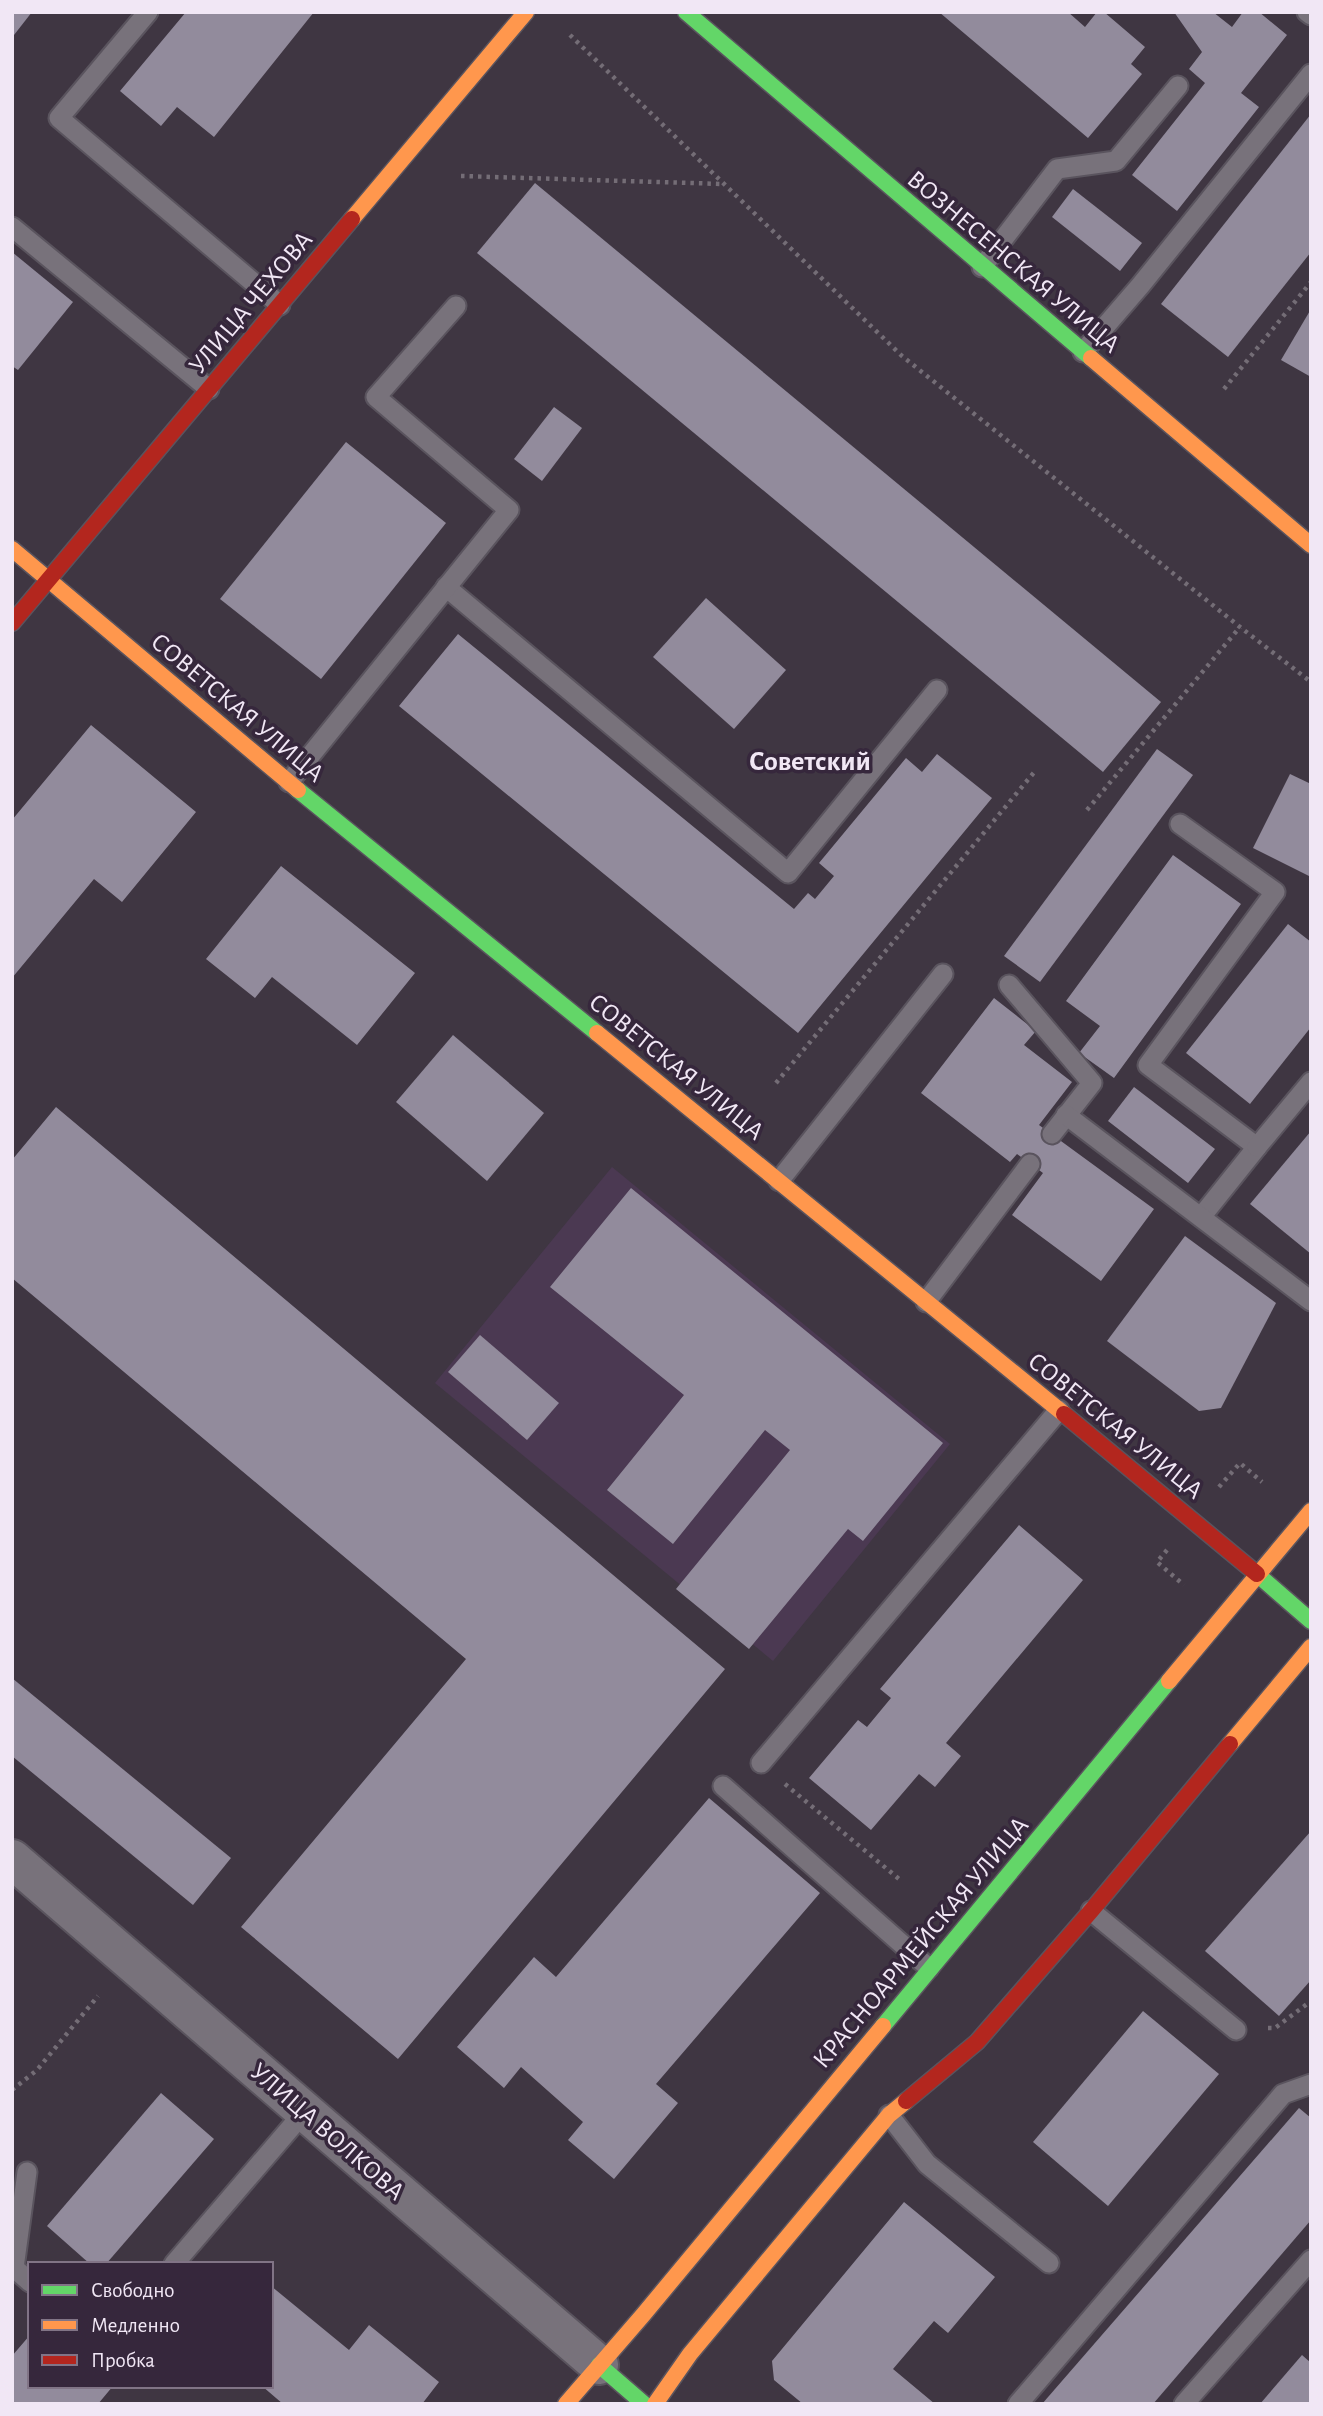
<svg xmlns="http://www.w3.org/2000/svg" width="1323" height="2416" viewBox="0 0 1323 2416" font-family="'Alegreya Sans',sans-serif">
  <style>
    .built { fill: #4b3952 }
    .building { fill: #928b9c }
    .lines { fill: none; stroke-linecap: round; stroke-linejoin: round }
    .lane-casing { stroke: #5a545e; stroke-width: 23 }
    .street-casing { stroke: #5a545e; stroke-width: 42 }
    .fast-casing { stroke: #5a545e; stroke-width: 19 }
    .slow-casing { stroke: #5a545e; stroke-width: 19 }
    .jam-casing { stroke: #5a545e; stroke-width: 19 }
    .path { stroke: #746d76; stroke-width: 4.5; stroke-dasharray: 3.5 5; stroke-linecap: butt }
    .lane { stroke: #78727b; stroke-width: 19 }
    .street { stroke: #78727b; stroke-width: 38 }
    .fast { stroke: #63d668; stroke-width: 16 }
    .slow { stroke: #ff974d; stroke-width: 16 }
    .jam { stroke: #b3261e; stroke-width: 16 }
    .labels { text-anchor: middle; stroke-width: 7; stroke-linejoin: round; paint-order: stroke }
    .street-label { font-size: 26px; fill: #f1e7f5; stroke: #36273c }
    .neighbourhood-label { font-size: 28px; font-weight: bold; fill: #f1e7f5; stroke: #36273c }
  </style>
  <rect width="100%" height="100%" fill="#3f3642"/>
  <path class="built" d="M 612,1167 L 950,1444 L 773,1661 L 435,1383 Z"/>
  <g class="building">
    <path d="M 12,12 L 32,12 L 14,35 L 12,33 Z"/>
    <path d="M 186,12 L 314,12 L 214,137 L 177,107 L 161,126 L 120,91 Z"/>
    <path d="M 939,12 L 1068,12 L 1085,27 L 1097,12 L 1104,12 L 1145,47 L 1131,64 L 1142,74 L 1088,138 Z"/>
    <path d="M 1174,12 L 1213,12 L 1232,27 L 1243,12 L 1259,12 L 1287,35 L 1241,93 L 1259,107 L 1177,211 L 1132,175 L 1205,83 L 1189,69 L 1202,52 Z"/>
    <path d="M 1311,114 L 1311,252 L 1228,357 L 1161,304 Z"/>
    <path d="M 535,183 L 1161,702 L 1103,772 L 477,253 Z"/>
    <path d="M 1073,189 L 1142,243 L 1120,271 L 1052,217 Z"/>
    <path d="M 12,252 L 73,302 L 18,370 L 12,366 Z"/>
    <path d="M 1311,309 L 1311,377 L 1281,360 Z"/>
    <path d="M 554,407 L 582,428 L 542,481 L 514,459 Z"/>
    <path d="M 346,442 L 446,523 L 321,679 L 220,599 Z"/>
    <path d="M 706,598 L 786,670 L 734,729 L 653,657 Z"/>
    <path d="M 458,634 L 794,909 L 808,893 L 815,899 L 834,876 L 819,863 L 906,758 L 922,772 L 937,754 L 992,798 L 798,1033 L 399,706 Z"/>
    <path d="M 91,725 L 196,812 L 122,902 L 94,879 L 12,978 L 12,820 Z"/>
    <path d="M 1157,749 L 1193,775 L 1040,982 L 1004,956 Z"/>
    <path d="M 1290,774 L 1311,784 L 1311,877 L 1253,848 Z"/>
    <path d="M 1173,855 L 1241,904 L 1114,1078 L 1079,1053 L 1100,1026 L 1066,1001 Z"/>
    <path d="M 281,866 L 415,973 L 357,1045 L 272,977 L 255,998 L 206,959 Z"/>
    <path d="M 1288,924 L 1311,942 L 1311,1027 L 1250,1104 L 1186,1053 Z"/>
    <path d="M 994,998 L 1036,1031 L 1024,1045 L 1072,1082 L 1039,1125 L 1154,1209 L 1101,1281 L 1012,1215 L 1043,1173 L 1017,1154 L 1010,1162 L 921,1093 Z"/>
    <path d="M 453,1035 L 544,1113 L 487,1181 L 396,1102 Z"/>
    <path d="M 1134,1087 L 1215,1149 L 1188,1183 L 1108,1121 Z"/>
    <path d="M 56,1107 L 725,1669 L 398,2059 L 241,1927 L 466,1659 L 12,1278 L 12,1160 Z"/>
    <path d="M 1311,1131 L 1311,1254 L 1250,1204 Z"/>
    <path d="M 631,1188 L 943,1443 L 863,1541 L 848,1529 L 749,1649 L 676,1589 L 790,1450 L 765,1430 L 673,1544 L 607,1490 L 684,1395 L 550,1287 Z"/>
    <path d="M 1185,1236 L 1276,1303 L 1221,1408 L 1199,1411 L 1107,1341 Z"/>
    <path d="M 480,1335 L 559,1403 L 527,1440 L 448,1372 Z"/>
    <path d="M 1019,1525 L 1083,1580 L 946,1743 L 961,1756 L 935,1787 L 919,1774 L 871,1830 L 809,1778 L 858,1720 L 867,1727 L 891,1698 L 880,1689 Z"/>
    <path d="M 12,1678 L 231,1858 L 193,1905 L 12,1756 Z"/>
    <path d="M 709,1798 L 820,1893 L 656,2084 L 678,2103 L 614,2179 L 568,2140 L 583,2122 L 521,2067 L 504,2088 L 457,2047 L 534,1957 L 556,1977 Z"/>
    <path d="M 1311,1831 L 1311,1980 L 1279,2016 L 1205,1951 Z"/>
    <path d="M 1143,2011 L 1219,2074 L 1108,2206 L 1033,2142 Z"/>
    <path d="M 161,2093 L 214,2139 L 106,2264 L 90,2264 L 47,2226 Z"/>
    <path d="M 1299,2108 L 1311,2118 L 1311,2220 L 1153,2404 L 1042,2404 Z"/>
    <path d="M 904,2202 L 995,2277 L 948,2333 L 934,2321 L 893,2369 L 935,2404 L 803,2404 L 774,2380 L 772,2361 Z"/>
    <path d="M 271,2286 L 349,2350 L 369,2325 L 439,2382 L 422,2404 L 283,2404 L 262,2386 L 271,2386 Z"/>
    <path d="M 30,2335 L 30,2386 L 113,2386 L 98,2404 L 12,2404 L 12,2356 Z"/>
    <path d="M 1302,2355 L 1311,2363 L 1311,2404 L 1260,2404 Z"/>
  </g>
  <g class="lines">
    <defs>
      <g id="lane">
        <path d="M 148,12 L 59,118 L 280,305"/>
        <path d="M 1307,12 L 1311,15"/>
        <path d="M 12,227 L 209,389"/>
        <path d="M 982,267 L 1057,169 L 1116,161 L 1178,86"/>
        <path d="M 1083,352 L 1140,286 L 1311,74"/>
        <path d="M 446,587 L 788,873 L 937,690"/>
        <path d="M 289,782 L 509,510 L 376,397 L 456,306"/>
        <path d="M 1180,824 L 1275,892 L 1148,1065 L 1257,1147 L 1201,1217"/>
        <path d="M 1009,985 L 1092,1083 L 1052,1134"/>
        <path d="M 1066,1115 L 1311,1301"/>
        <path d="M 1257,1147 L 1311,1082"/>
        <path d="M 779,1181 L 943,974"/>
        <path d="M 926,1302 L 1030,1164"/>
        <path d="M 761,1763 L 1059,1410"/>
        <path d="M 723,1786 L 929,1968"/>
        <path d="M 1091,1911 L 1236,2030"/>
        <path d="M 889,2115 L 927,2164 L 1049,2263"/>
        <path d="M 27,2172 L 14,2268 L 30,2282"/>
        <path d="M 174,2264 L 305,2111"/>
        <path d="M 1018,2404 L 1283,2094 L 1311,2084"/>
        <path d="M 1184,2404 L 1311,2260"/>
      </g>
      <path id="street" d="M 12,1859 L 599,2365"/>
      <g id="fast">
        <path d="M 686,12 L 1091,358"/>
        <path d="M 298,790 L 597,1033"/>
        <path d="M 1257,1574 L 1311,1621"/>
        <path d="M 883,2026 L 1169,1681"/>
        <path d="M 599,2365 L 644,2404"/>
      </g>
      <g id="slow">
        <path d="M 352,219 L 526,12"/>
        <path d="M 1091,358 L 1311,545"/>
        <path d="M 12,549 L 298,790"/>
        <path d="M 597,1033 L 1064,1414"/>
        <path d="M 1169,1681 L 1311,1511"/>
        <path d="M 1230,1744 L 1311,1647"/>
        <path d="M 566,2404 L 643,2315 L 883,2026"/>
        <path d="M 655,2404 L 690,2354 L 889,2115 L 906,2101"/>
      </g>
      <g id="jam">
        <path d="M 12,623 L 352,219"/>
        <path d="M 1064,1414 L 1257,1574"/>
        <path d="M 906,2101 L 977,2042 L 1091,1911 L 1230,1744"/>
      </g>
    </defs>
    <use href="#lane" class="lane-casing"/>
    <use href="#street" class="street-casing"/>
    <use href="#fast" class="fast-casing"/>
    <use href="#slow" class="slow-casing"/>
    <use href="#jam" class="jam-casing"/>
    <g class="path">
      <path d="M 570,35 L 902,356 L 1240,627 L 1311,682"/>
      <path d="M 461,176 L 723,184"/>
      <path d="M 1224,389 L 1311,282"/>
      <path d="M 1087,810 L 1240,627"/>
      <path d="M 776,1083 L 1036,770"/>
      <path d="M 1219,1487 L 1240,1463 L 1262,1482"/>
      <path d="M 1167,1550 L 1157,1562 L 1184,1585"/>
      <path d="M 785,1784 L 899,1879"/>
      <path d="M 1268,2028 L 1275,2028 L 1311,2001"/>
      <path d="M 12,2090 L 37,2070 L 98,1996"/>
    </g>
    <use href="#lane" class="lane"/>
    <use href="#street" class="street"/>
    <use href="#fast" class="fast"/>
    <use href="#slow" class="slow"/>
    <use href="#jam" class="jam"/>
  </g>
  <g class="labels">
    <g class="street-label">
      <text transform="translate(1014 261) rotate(40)" y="9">ВОЗНЕСЕНСКАЯ УЛИЦА</text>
      <text transform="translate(250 302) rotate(-50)" y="9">УЛИЦА ЧЕХОВА</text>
      <text transform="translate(238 707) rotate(40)" y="9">СОВЕТСКАЯ УЛИЦА</text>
      <text transform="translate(677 1066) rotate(39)" y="9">СОВЕТСКАЯ УЛИЦА</text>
      <text transform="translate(1116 1425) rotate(39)" y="9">СОВЕТСКАЯ УЛИЦА</text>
      <text transform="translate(920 1942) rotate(-50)" y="9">КРАСНОАРМЕЙСКАЯ УЛИЦА</text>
      <text transform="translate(328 2131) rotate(41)" y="9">УЛИЦА ВОЛКОВА</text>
    </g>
    <g class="neighbourhood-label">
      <text x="810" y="770">Советский</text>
    </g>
  </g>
  <rect width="1323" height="2416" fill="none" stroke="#f1e7f5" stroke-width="28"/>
  <rect x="28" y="2262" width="245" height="126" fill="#36273c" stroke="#817486" stroke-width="2"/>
  <rect x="42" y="2285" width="35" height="10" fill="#63d668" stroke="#817486" stroke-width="2"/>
  <text x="91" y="2297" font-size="21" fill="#f1e7f5">Свободно</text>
  <rect x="42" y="2320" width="35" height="10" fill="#ff974d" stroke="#817486" stroke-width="2"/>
  <text x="91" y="2332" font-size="21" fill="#f1e7f5">Медленно</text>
  <rect x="42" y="2355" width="35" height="10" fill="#b3261e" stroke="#817486" stroke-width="2"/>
  <text x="91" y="2367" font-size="21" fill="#f1e7f5">Пробка</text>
</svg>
